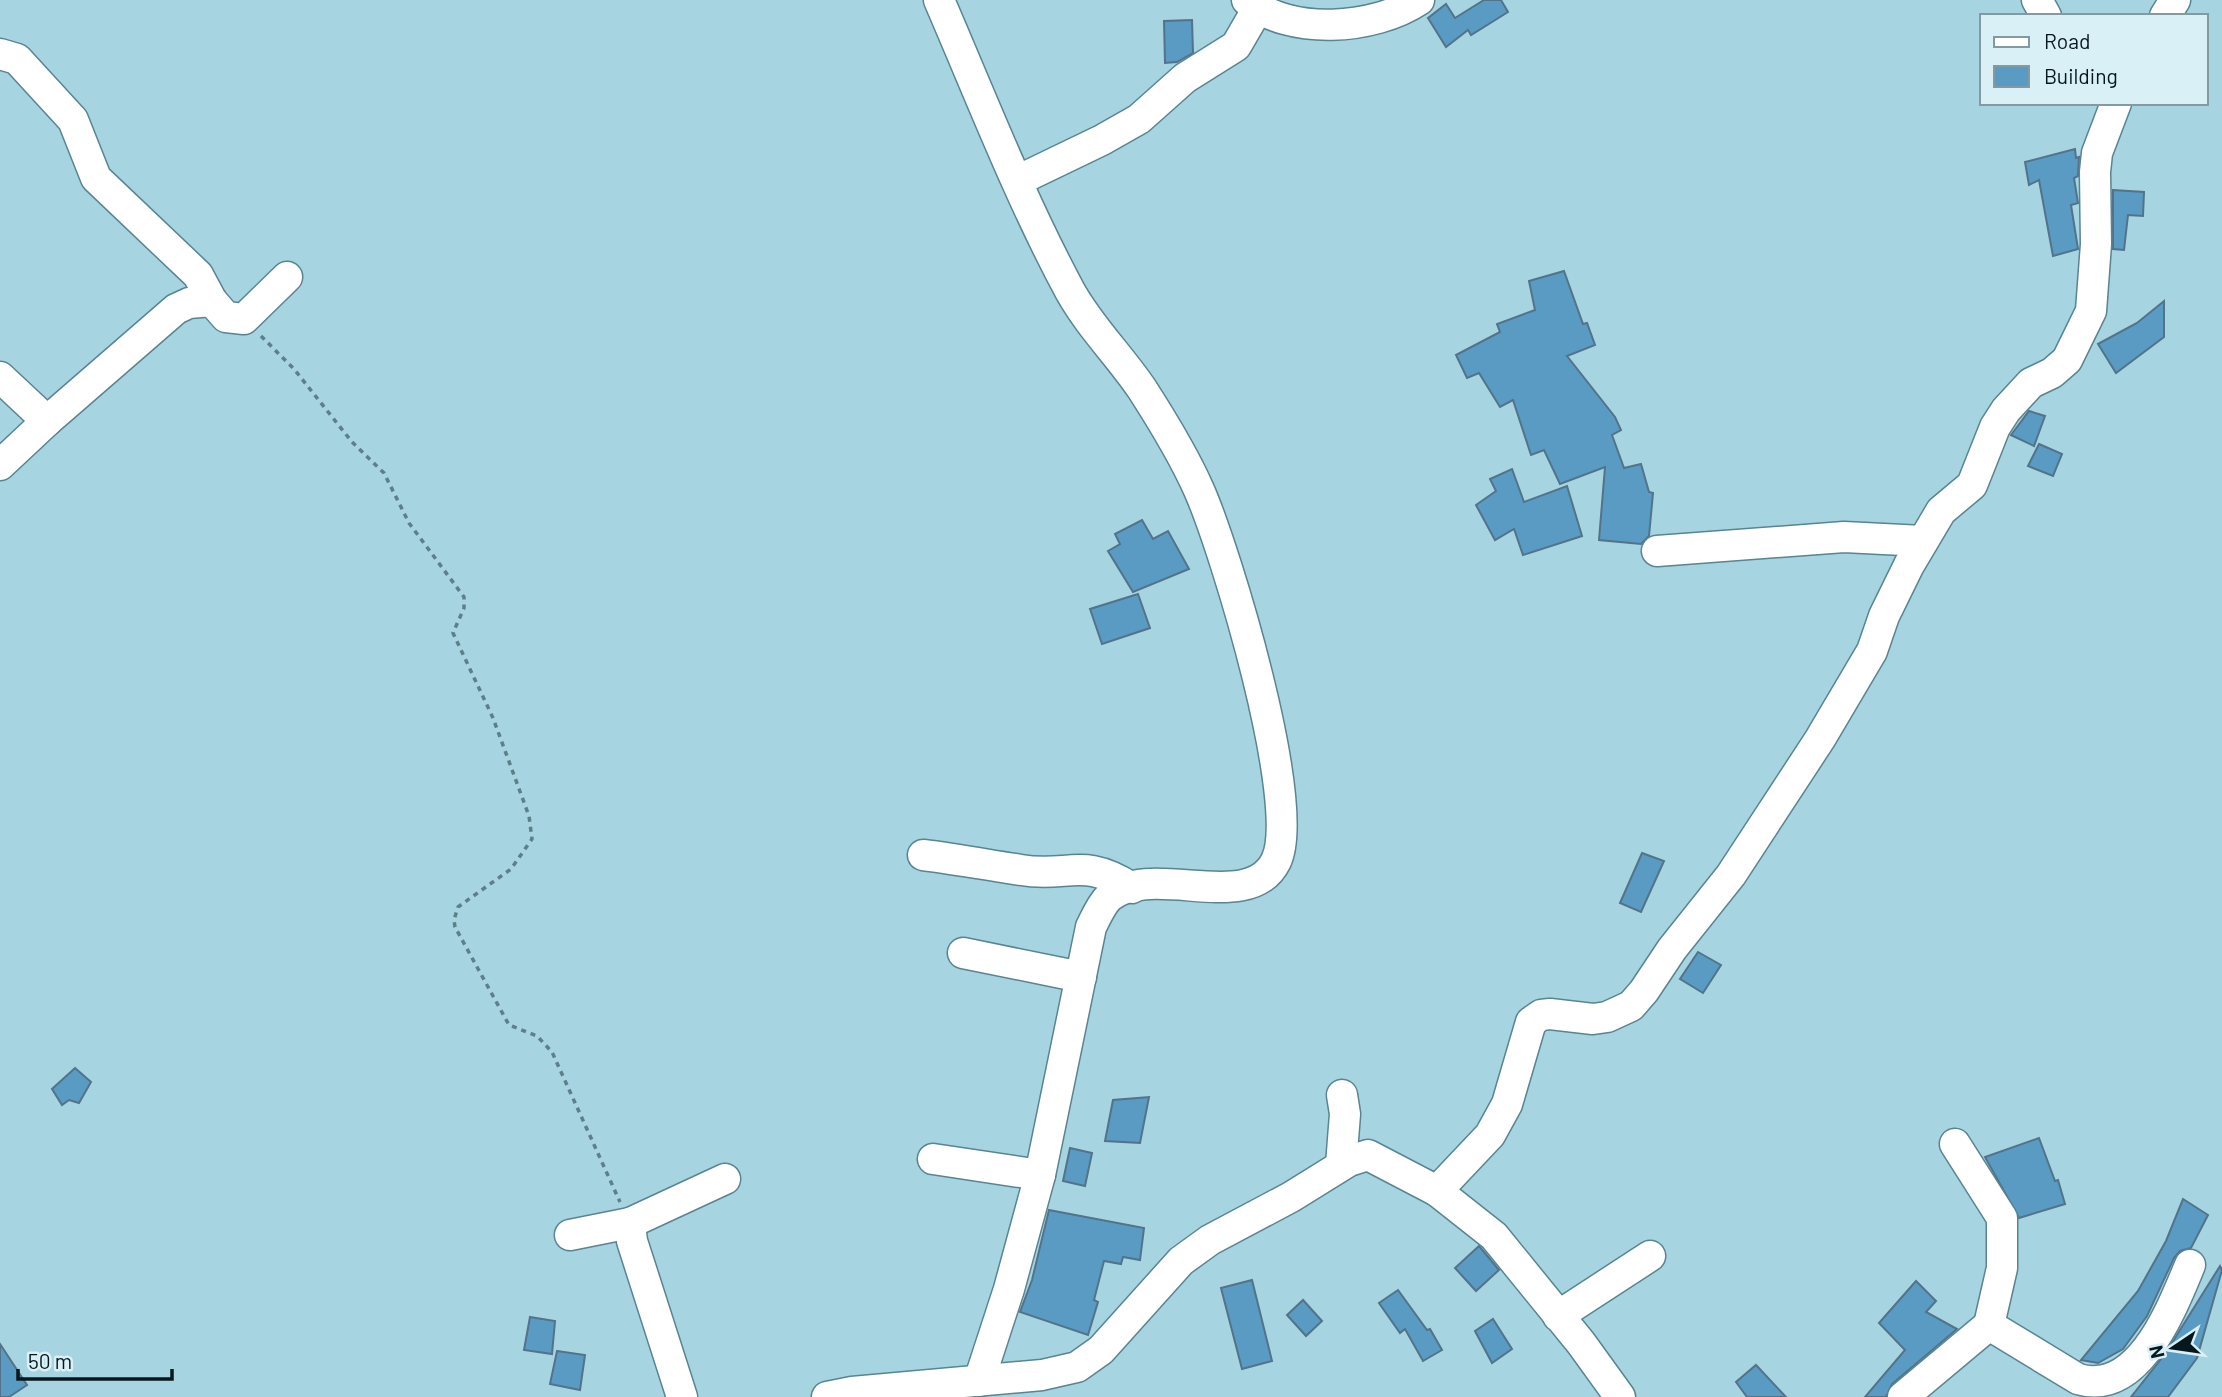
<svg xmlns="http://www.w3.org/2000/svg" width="2222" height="1397" viewBox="0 0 2222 1397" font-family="Barlow,sans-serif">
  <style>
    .building { fill: #5a9bc4; stroke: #527389; stroke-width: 2 }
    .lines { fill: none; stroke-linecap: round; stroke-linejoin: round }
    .minor-casing { stroke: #598491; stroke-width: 33 }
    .path { stroke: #5e7f89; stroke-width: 3.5; stroke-dasharray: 5 5; stroke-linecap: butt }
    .minor { stroke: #fff; stroke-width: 30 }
  </style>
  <rect width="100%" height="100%" fill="#a6d4e1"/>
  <g class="building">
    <path d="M 1484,0 L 1501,0 L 1508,12 L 1471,35 L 1468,30 L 1446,47 L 1428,18 L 1446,4 L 1455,18 Z"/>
    <path d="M 1192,20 L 1193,53 L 1177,62 L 1165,63 L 1164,21 Z"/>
    <path d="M 2075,149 L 2076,158 L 2079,157 L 2078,176 L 2074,178 L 2078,203 L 2071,205 L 2078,249 L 2053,256 L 2039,180 L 2029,185 L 2025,162 Z"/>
    <path d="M 2113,190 L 2144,192 L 2143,216 L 2128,215 L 2124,250 L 2113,249 Z"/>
    <path d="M 1564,271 L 1583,324 L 1587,323 L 1595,345 L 1567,356 L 1615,417 L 1621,430 L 1612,435 L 1624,468 L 1641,464 L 1649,492 L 1653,493 L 1649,536 L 1641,544 L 1599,540 L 1605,467 L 1560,484 L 1544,450 L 1531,455 L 1513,400 L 1500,407 L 1479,373 L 1467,378 L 1456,355 L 1500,332 L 1497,324 L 1535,310 L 1529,281 Z"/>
    <path d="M 2164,301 L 2164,337 L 2116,373 L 2098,344 L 2137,323 Z"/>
    <path d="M 2029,411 L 2045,416 L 2034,446 L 2011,435 Z"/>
    <path d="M 2039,444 L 2062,454 L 2053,476 L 2028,466 Z"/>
    <path d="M 1512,469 L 1524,502 L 1567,486 L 1582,536 L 1523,555 L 1514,529 L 1495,540 L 1476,505 L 1496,491 L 1490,479 Z"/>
    <path d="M 1142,520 L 1153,539 L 1168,531 L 1189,569 L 1133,592 L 1108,551 L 1120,544 L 1115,534 Z"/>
    <path d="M 1138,594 L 1150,628 L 1102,644 L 1090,609 Z"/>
    <path d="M 1642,853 L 1664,861 L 1641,912 L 1620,903 Z"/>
    <path d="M 1698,952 L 1721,965 L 1703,993 L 1680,979 Z"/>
    <path d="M 75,1068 L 91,1082 L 79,1103 L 69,1100 L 62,1105 L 52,1089 Z"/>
    <path d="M 1149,1097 L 1140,1143 L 1105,1141 L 1113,1100 Z"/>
    <path d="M 2039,1138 L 2055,1181 L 2058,1180 L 2065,1204 L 2019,1218 L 1985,1157 Z"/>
    <path d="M 1070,1148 L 1092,1153 L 1085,1186 L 1063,1181 Z"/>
    <path d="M 2183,1199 L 2208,1215 L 2191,1248 L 2180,1251 L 2174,1258 L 2147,1316 L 2123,1349 L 2098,1363 L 2081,1360 L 2138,1291 L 2166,1241 Z"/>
    <path d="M 1049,1210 L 1144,1228 L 1140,1260 L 1123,1257 L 1121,1264 L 1104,1261 L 1094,1300 L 1098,1302 L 1088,1335 L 1020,1312 L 1032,1280 Z"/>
    <path d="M 1479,1246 L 1499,1270 L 1476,1291 L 1455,1268 Z"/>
    <path d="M 2220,1266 L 2222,1270 L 2197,1358 L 2168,1397 L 2131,1397 L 2165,1354 Z"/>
    <path d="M 1252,1280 L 1272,1361 L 1242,1369 L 1221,1288 Z"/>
    <path d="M 1916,1281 L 1936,1301 L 1926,1312 L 1957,1329 L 1892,1384 L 1886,1397 L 1865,1397 L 1905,1350 L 1879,1323 Z"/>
    <path d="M 1398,1290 L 1427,1330 L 1430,1329 L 1442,1350 L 1423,1361 L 1405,1329 L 1400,1333 L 1379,1303 Z"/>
    <path d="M 1303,1300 L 1322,1321 L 1306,1336 L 1287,1315 Z"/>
    <path d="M 530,1317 L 555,1321 L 552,1354 L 524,1350 Z"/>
    <path d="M 1493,1319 L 1512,1349 L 1492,1363 L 1475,1331 Z"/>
    <path d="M 0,1344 L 27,1385 L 9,1397 L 0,1397 Z"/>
    <path d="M 557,1351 L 585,1355 L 580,1390 L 550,1384 Z"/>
    <path d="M 1756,1365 L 1786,1397 L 1747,1397 L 1736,1382 Z"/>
  </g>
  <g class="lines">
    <defs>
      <g id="minor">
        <path d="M 939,0 C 981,97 1020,198 1070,291 C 1090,327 1119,355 1142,389 C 1162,420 1184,456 1199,490 C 1226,551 1303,805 1276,861 C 1249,916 1152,861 1109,897 C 1101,905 1096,917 1091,927 L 1040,1175 L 1009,1289 L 979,1381"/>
        <path d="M 1247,0 C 1290,36 1374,30 1419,0"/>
        <path d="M 2037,0 L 2046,16"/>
        <path d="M 2165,16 L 2175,0"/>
        <path d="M 0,54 L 17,59 L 73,120 L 96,178 L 198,275 L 212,301 L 226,317 L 244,319 L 287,277"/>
        <path d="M 1019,180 L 1102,140 L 1139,119 L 1185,78 L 1236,46 L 1258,8"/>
        <path d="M 0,377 L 47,421"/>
        <path d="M 0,465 L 47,421 L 176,309 L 189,303 L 212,301"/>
        <path d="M 1657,551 L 1844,537 L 1923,541"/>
        <path d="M 923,855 C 956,859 988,865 1021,870 C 1069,878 1083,856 1132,888"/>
        <path d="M 963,953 L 1081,977"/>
        <path d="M 1955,1144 L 2002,1218 L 2002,1268 L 1989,1325"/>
        <path d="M 933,1159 L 1040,1175"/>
        <path d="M 1341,1165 L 1345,1114 L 1342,1095"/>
        <path d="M 1437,1191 L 1490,1135 L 1507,1104 L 1531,1022 L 1541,1015 L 1550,1014 L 1593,1019 L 1607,1017 L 1631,1006 L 1644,991 L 1672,949 L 1731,875 L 1820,739 L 1872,651 L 1884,616 L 1909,565 L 1941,511 L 1972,485 L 1995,427 L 2006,410 L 2031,383 L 2052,373 L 2067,360 L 2091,311 L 2096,244 L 2095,172 L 2097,153 L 2116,103"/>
        <path d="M 630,1223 L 632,1241 L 682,1397"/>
        <path d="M 570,1235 L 630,1223 L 725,1179"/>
        <path d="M 1558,1316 L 1650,1256"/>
        <path d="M 827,1397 L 852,1392 L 1042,1375 L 1077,1367 L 1101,1350 L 1181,1261 L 1210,1240 L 1291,1197 L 1349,1161 L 1368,1155 L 1437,1191 L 1494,1236 L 1581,1343 L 1620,1397"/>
        <path d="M 1903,1397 L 1989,1325 L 2078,1379 C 2139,1397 2172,1308 2190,1265"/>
      </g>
    </defs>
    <use href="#minor" class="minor-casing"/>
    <path class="path" d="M 261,336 L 294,369 L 352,442 L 384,473 L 409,523 L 464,597 L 464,608 L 453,633 L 493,718 L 529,816 L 532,839 L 511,869 L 458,907 L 454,920 L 455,927 L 509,1025 L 537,1036 L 552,1052 L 620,1202"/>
    <use href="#minor" class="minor"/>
  </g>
  <rect x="1980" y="14" width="228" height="91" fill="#daf0f7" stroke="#859aa0" stroke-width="2"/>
  <rect x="1994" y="37" width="35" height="10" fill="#ffffff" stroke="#859aa0" stroke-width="2"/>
  <text x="2044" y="49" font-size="21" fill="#06181d">Road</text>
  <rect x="1994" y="66" width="35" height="21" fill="#5a9bc4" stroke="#859aa0" stroke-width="2"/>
  <text x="2044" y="84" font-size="21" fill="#06181d">Building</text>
  <g transform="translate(2173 1348) rotate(257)" stroke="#daf0f7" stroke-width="5" paint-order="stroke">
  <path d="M0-5L12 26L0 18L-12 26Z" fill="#06181d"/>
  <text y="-10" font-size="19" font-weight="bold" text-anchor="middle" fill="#06181d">N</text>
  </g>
  <path d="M18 1369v10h154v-10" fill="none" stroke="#06181d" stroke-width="3.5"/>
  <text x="28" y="1369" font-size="21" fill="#06181d" stroke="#daf0f7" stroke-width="5" paint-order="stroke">50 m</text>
</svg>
